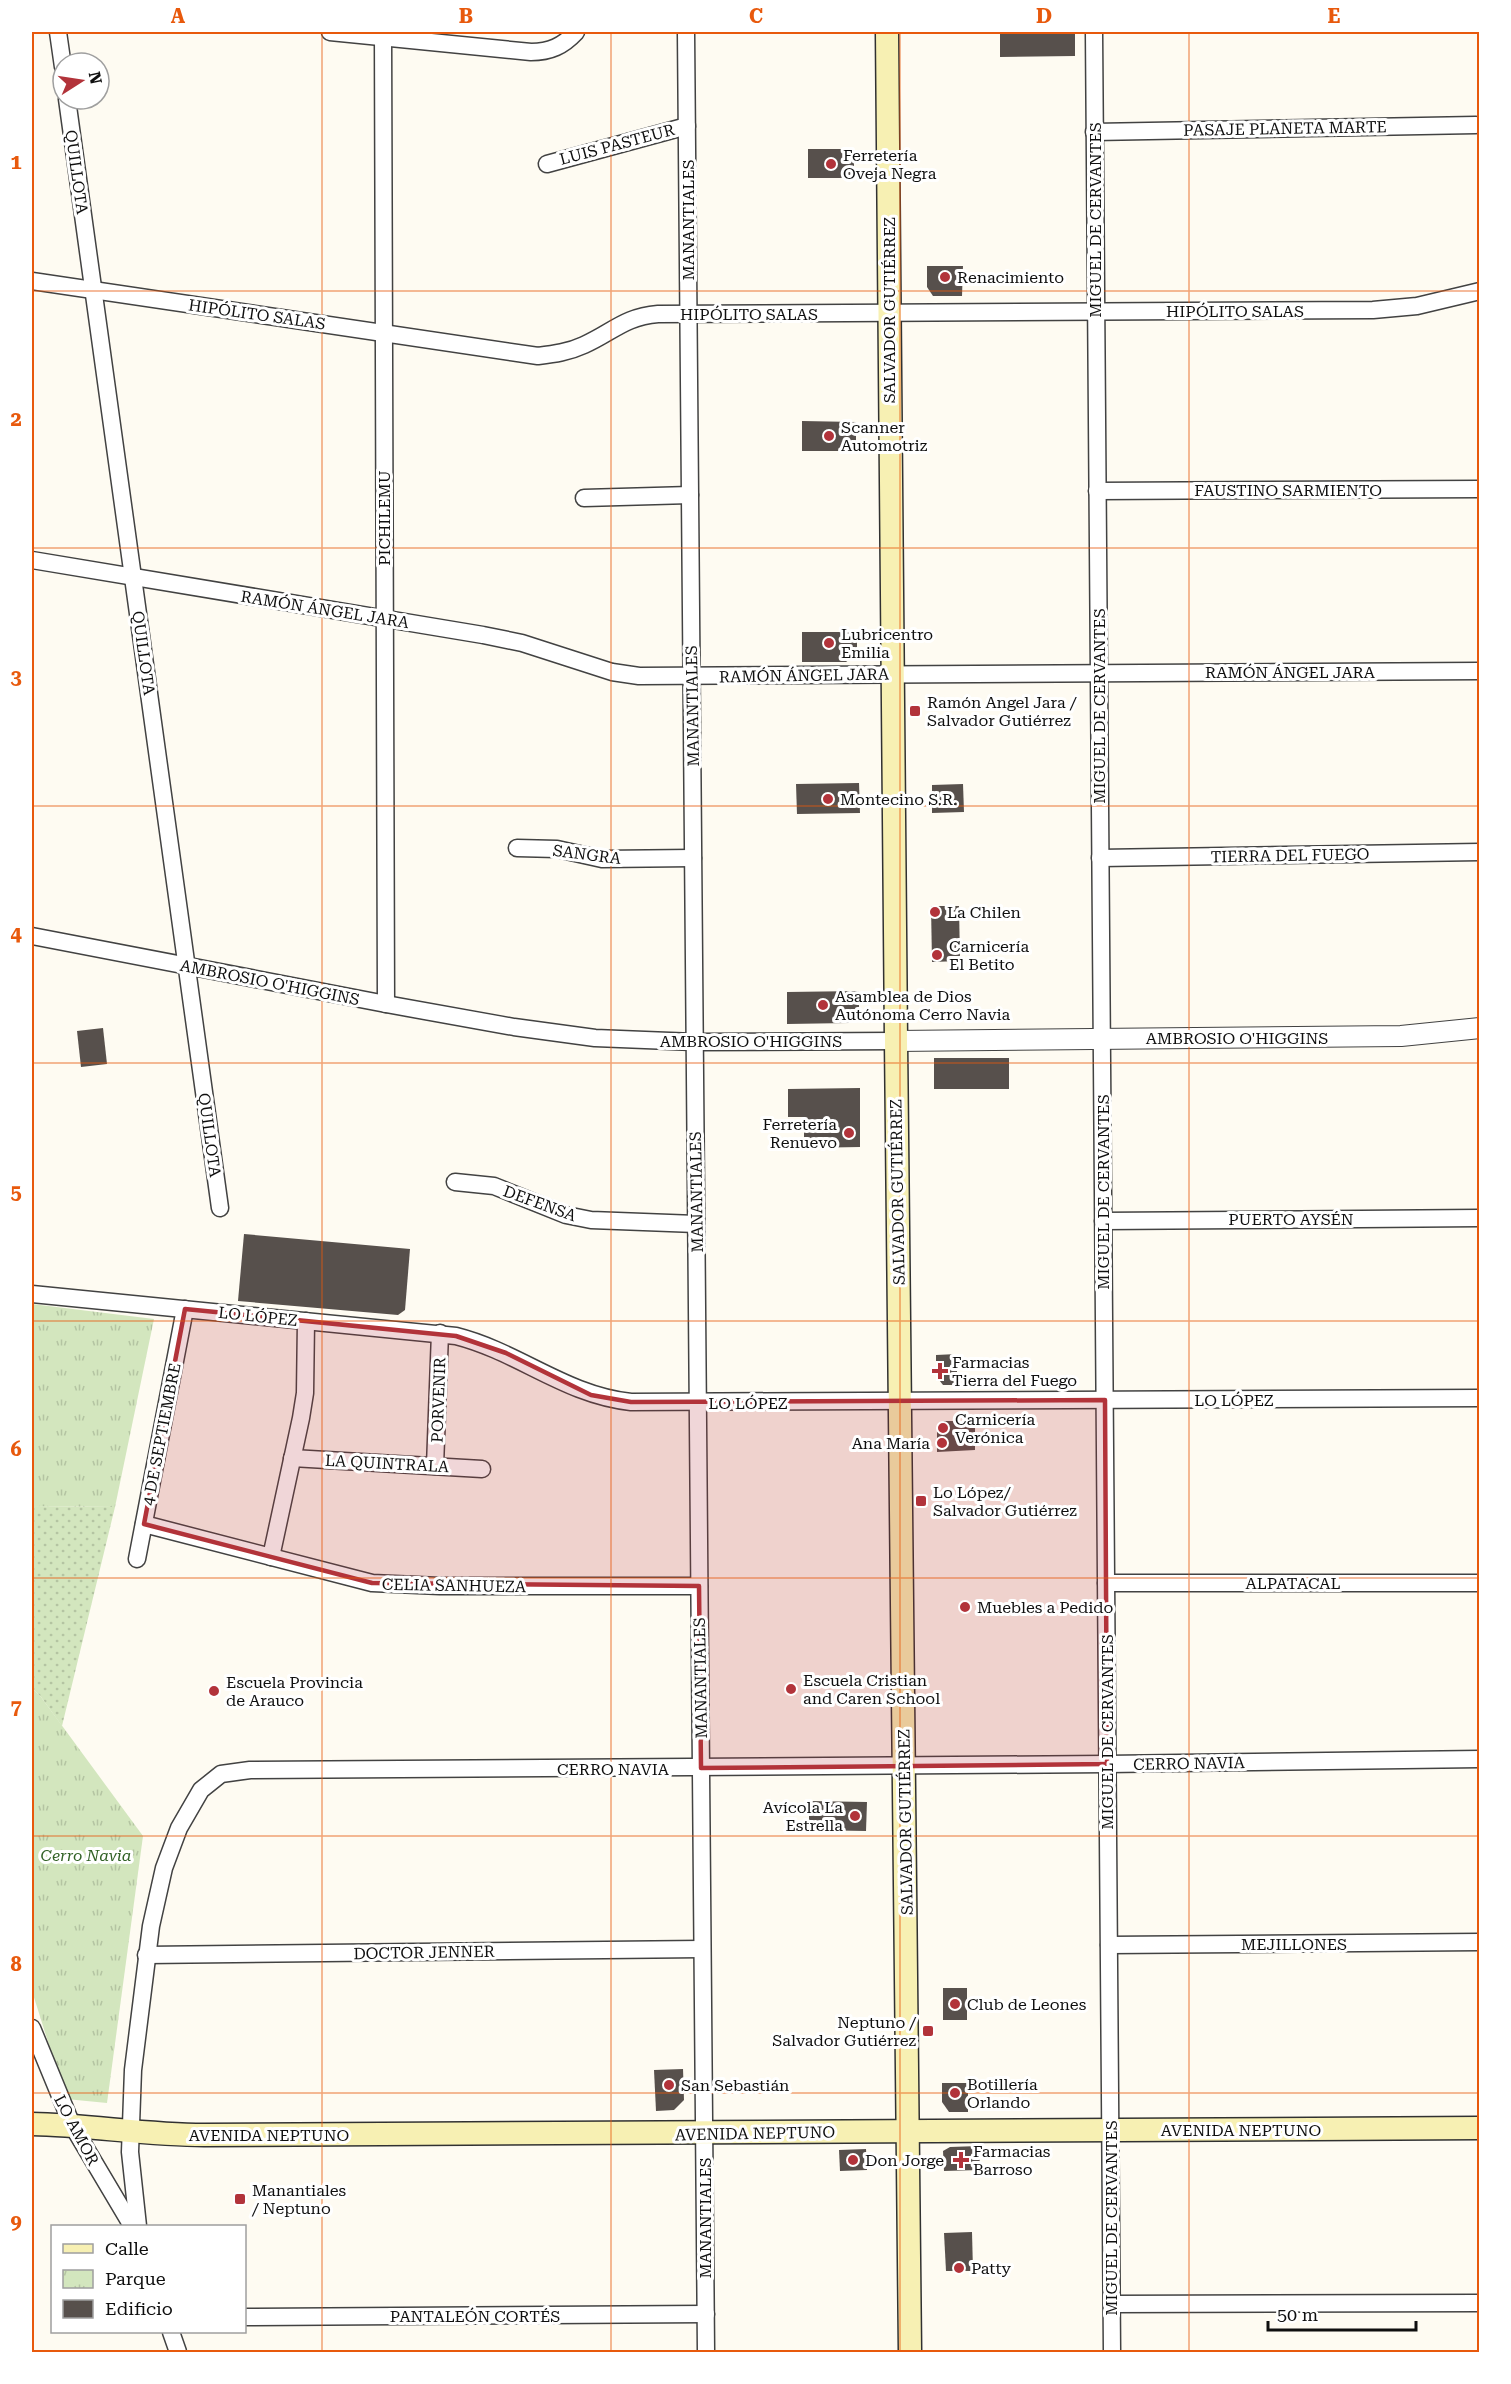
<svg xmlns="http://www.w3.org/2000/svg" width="1511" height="2384" viewBox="0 0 1511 2384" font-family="'Roboto Serif',serif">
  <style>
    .grass { fill: url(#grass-dots) }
    .park { fill: url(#park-tufts) }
    .building { fill: #57504c }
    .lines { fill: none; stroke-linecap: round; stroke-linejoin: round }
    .minor-casing { stroke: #424242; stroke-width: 19 }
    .tertiary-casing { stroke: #424242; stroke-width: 22 }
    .secondary-casing { stroke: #313131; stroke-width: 25 }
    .minor { stroke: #fff; stroke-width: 16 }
    .tertiary { stroke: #fff; stroke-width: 20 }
    .secondary { stroke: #f7f0b3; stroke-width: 22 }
    .marked { fill: #b2333a; fill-opacity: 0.2; stroke: #b2333a; stroke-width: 4.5; stroke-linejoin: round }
    .grid { fill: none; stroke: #e8590c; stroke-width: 1.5; stroke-opacity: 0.55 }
    .poi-dot { fill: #b2333a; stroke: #fff; stroke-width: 2 }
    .labels { text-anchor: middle; stroke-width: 6; stroke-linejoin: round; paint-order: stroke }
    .street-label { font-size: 16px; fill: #0f0f0f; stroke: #fff }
    .poi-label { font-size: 16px; fill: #0f0f0f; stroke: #fff; text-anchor: start }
    .park-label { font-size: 16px; font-style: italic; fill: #316125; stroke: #fff }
    .neatline { fill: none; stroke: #e8590c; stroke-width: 2 }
    .grid-label { font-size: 20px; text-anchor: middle; font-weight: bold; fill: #e8590c }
  </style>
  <defs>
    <pattern id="grass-dots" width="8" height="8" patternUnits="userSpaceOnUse" patternTransform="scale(1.5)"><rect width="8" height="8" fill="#d3e6be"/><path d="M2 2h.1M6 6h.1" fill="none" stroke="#b4c4a2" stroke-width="1.8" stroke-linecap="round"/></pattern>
    <pattern id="park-tufts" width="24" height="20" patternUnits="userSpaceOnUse" patternTransform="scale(1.5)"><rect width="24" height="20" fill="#d3e6be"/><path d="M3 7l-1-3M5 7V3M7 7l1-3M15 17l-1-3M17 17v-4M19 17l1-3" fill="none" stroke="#b4c4a2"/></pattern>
  </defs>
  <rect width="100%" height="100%" fill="#fefbf2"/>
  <path class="grass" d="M 32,1506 L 115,1507 L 62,1726 L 41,1697 L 32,1688 Z"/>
  <g class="park">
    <path d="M 32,1304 L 154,1319 L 115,1507 L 32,1506 Z"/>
    <path d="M 32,1688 L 41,1697 L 143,1836 L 107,2103 L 66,2099 L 32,1991 Z"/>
  </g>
  <g class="building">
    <path d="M 1000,32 L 1075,32 L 1075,56 L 1000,57 Z"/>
    <rect x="808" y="149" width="46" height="29"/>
    <path d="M 927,266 L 963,266 L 962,296 L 933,296 L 927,287 Z"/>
    <path d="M 802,421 L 856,422 L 856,451 L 802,451 Z"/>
    <path d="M 802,632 L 857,632 L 857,654 L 846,662 L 802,662 Z"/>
    <path d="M 859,783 L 860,813 L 797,814 L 796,784 Z"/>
    <path d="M 963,784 L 964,812 L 932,813 L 932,785 Z"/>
    <path d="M 931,906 L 959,906 L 960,961 L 932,962 Z"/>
    <path d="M 859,991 L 859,1017 L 849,1023 L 787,1024 L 787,992 Z"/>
    <path d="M 103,1028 L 107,1064 L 81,1067 L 77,1031 Z"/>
    <rect x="934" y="1058" width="75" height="31"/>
    <path d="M 860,1088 L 860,1147 L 804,1148 L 804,1117 L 788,1117 L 788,1089 Z"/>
    <path d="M 244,1234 L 410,1249 L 405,1310 L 398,1315 L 238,1301 Z"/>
    <path d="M 957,1354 L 957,1385 L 943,1385 L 936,1376 L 936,1355 Z"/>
    <path d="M 943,1421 L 975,1421 L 975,1450 L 937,1452 L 937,1429 Z"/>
    <path d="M 809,1801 L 867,1802 L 866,1831 L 809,1830 Z"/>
    <rect x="943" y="1988" width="24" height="32"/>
    <path d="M 683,2069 L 684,2100 L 674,2110 L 656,2111 L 654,2070 Z"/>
    <path d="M 942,2083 L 968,2083 L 968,2112 L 949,2112 L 942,2102 Z"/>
    <path d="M 979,2146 L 980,2170 L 944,2171 L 943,2151 L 950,2147 Z"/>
    <path d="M 866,2149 L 867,2170 L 840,2171 L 839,2150 Z"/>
    <path d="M 972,2232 L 973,2271 L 946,2271 L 944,2233 Z"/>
  </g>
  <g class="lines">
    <defs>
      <g id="minor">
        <path d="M 58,32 L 63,67"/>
        <path d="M 330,32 L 531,52 C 550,52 563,46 576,32"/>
        <path d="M 383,32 L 386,1004"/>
        <path d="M 686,32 L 706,2352"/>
        <path d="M 1094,32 L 1112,2352"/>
        <path d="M 67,99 L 220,1208"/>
        <path d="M 1094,132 L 1476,125"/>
        <path d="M 547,164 L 687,126"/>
        <path d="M 32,281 L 538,356 C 554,354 569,352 584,345 C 613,332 624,317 658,314 L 1373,310 L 1417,306 L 1480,291"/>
        <path d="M 1097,491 L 1480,489"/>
        <path d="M 584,498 L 690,495"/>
        <path d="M 32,560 L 483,635 L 522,643 L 612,672 L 639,676 L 1480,671"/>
        <path d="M 517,848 L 557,849 L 602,859 L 693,858"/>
        <path d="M 1100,858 L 1480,852"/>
        <path d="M 32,936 L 386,1004 L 514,1027 L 595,1038 L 695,1042 L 896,1041"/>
        <path d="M 455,1182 L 494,1186 L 566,1215 L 591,1220 L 696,1224"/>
        <path d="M 1103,1221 L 1480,1218"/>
        <path d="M 32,1294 L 456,1336 C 519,1352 565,1395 631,1402 L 1480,1398"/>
        <path d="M 292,1458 L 482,1469"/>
        <path d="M 435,1466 L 440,1333"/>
        <path d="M 144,1524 L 372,1583 L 440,1586 L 699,1586"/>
        <path d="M 271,1557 L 301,1418 L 305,1393 L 306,1321"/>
        <path d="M 137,1559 L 185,1309"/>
        <path d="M 1106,1583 L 1480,1583"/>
        <path d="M 1109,1945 L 1480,1942"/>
        <path d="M 146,1955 L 702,1949"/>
        <path d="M 32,2028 L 72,2125 L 132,2226"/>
        <path d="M 138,2226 L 130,2152 L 133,2070 L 151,1926 L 164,1868 L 179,1828 L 201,1790 L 221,1774 L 250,1770 L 1107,1764 L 1480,1759"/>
        <path d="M 1112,2304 L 1480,2303"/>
        <path d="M 244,2317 L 706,2314"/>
        <path d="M 171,2332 L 178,2352"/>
      </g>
      <path id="tertiary" d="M 896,1041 L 1401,1036 L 1480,1028"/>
      <g id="secondary">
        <path d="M 887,32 L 896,1041 L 910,2352"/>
        <path d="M 32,2124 C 89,2125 146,2135 204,2135 L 1480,2128"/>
      </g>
    </defs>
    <use href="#minor" class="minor-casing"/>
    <use href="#tertiary" class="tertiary-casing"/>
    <use href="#secondary" class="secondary-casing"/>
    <use href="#minor" class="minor"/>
    <use href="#tertiary" class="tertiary"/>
    <use href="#secondary" class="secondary"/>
  </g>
  <path class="marked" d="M 185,1309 L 456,1336 L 506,1353 L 591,1395 L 631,1402 L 1105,1400 L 1107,1764 L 701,1768 L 699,1586 L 372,1583 L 144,1524 Z"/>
  <path class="grid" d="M 322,32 L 322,2352M 611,32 L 611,2352M 900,32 L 900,2352M 1189,32 L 1189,2352M 32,291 L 1480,291M 32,548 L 1480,548M 32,806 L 1480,806M 32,1063 L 1480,1063M 32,1321 L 1480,1321M 32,1578 L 1480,1578M 32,1836 L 1480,1836M 32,2093 L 1480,2093"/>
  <g class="poi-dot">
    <circle cx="831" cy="164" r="6"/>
    <circle cx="945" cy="277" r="6"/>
    <circle cx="829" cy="436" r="6"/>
    <circle cx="829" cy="643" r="6"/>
    <rect x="909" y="705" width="12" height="12" rx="3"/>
    <circle cx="828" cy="799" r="6"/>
    <circle cx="935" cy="912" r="6"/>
    <circle cx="937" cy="955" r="6"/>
    <circle cx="823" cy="1005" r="6"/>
    <circle cx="849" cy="1133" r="6"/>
    <path d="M937 1362h6v6h6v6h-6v6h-6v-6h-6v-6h6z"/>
    <circle cx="943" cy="1428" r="6"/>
    <circle cx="942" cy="1443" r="6"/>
    <rect x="915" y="1495" width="12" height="12" rx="3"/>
    <circle cx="965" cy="1607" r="6"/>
    <circle cx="791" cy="1689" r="6"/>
    <circle cx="214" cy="1691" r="6"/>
    <circle cx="855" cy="1816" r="6"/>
    <circle cx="955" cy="2004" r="6"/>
    <rect x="922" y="2025" width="12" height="12" rx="3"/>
    <circle cx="669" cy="2085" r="6"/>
    <circle cx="955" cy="2093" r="6"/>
    <circle cx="853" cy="2160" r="6"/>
    <path d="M958 2151h6v6h6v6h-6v6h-6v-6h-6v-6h6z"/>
    <rect x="234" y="2193" width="12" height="12" rx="3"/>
    <circle cx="959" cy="2268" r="6"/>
  </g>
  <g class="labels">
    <g class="street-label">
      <text transform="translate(1285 128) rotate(-1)" y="6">PASAJE PLANETA MARTE</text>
      <text transform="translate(617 144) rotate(-15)" y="6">LUIS PASTEUR</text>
      <text transform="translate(77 172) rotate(82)" y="6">QUILLOTA</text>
      <text transform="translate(688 220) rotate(-90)" y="6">MANANTIALES</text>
      <text transform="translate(1095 220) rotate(-90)" y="6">MIGUEL DE CERVANTES</text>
      <text transform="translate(889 310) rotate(-90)" y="6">SALVADOR GUTIÉRREZ</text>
      <text x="1235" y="317">HIPÓLITO SALAS</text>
      <text transform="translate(257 314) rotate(8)" y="6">HIPÓLITO SALAS</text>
      <text x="749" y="320">HIPÓLITO SALAS</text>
      <text x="1288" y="496">FAUSTINO SARMIENTO</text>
      <text transform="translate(384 518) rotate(-90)" y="6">PICHILEMU</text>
      <text transform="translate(325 609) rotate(9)" y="6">RAMÓN ÁNGEL JARA</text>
      <text transform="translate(144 653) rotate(82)" y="6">QUILLOTA</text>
      <text x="1290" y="678">RAMÓN ÁNGEL JARA</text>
      <text transform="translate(804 675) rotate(-1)" y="6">RAMÓN ÁNGEL JARA</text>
      <text transform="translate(692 706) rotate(-91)" y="6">MANANTIALES</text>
      <text transform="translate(1099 706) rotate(-90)" y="6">MIGUEL DE CERVANTES</text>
      <text transform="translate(587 854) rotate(7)" y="6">SANGRA</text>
      <text transform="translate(1290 855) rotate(-1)" y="6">TIERRA DEL FUEGO</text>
      <text transform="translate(270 982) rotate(11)" y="6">AMBROSIO O'HIGGINS</text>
      <text x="1237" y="1044">AMBROSIO O'HIGGINS</text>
      <text x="751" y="1047">AMBROSIO O'HIGGINS</text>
      <text transform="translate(210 1135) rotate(82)" y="6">QUILLOTA</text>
      <text transform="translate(696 1192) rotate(-91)" y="6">MANANTIALES</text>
      <text transform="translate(897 1192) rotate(-91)" y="6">SALVADOR GUTIÉRREZ</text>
      <text transform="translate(1103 1192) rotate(-90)" y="6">MIGUEL DE CERVANTES</text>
      <text transform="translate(540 1203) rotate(20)" y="6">DEFENSA</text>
      <text x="1291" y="1225">PUERTO AYSÉN</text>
      <text transform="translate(258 1316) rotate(6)" y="6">LO LÓPEZ</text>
      <text transform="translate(438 1400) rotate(-88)" y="6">PORVENIR</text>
      <text x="1234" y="1406">LO LÓPEZ</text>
      <text x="748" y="1409">LO LÓPEZ</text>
      <text transform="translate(161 1434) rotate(-79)" y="6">4 DE SEPTIEMBRE</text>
      <text transform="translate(387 1463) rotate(3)" y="6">LA QUINTRALA</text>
      <text x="1293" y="1589">ALPATACAL</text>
      <text transform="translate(454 1585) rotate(1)" y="6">CELIA SANHUEZA</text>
      <text transform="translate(700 1678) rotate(-91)" y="6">MANANTIALES</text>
      <text transform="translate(1107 1732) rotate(-90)" y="6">MIGUEL DE CERVANTES</text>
      <text transform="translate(1189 1763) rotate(-1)" y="6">CERRO NAVIA</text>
      <text x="613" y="1775">CERRO NAVIA</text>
      <text transform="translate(905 1822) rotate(-91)" y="6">SALVADOR GUTIÉRREZ</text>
      <text x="1294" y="1950">MEJILLONES</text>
      <text transform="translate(424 1952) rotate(-1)" y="6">DOCTOR JENNER</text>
      <text transform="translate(77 2130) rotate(62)" y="6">LO AMOR</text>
      <text x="1241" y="2136">AVENIDA NEPTUNO</text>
      <text transform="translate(755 2133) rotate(-1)" y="6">AVENIDA NEPTUNO</text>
      <text x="269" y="2141">AVENIDA NEPTUNO</text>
      <text transform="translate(705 2218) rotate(-90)" y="6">MANANTIALES</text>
      <text transform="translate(1111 2218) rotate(-90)" y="6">MIGUEL DE CERVANTES</text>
      <text x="475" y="2322">PANTALEÓN CORTÉS</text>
    </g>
    <g class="poi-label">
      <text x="843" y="161">Ferretería<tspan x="843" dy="18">Oveja Negra</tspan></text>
      <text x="957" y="283">Renacimiento</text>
      <text x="841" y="433">Scanner<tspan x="841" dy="18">Automotriz</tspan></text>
      <text x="841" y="640">Lubricentro<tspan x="841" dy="18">Emilia</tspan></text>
      <text x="927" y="708">Ramón Angel Jara /<tspan x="927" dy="18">Salvador Gutiérrez</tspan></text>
      <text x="840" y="805">Montecino S.R.</text>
      <text x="947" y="918">La Chilen</text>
      <text x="949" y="952">Carnicería<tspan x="949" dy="18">El Betito</tspan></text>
      <text x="835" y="1002">Asamblea de Dios<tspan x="835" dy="18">Autónoma Cerro Navia</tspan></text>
      <text x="837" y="1130" text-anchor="end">Ferretería<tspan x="837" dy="18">Renuevo</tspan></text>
      <text x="952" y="1368">Farmacias<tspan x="952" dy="18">Tierra del Fuego</tspan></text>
      <text x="955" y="1425">Carnicería<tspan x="955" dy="18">Verónica</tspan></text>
      <text x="930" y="1449" text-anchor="end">Ana María</text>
      <text x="933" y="1498">Lo López/<tspan x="933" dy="18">Salvador Gutiérrez</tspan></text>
      <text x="977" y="1613">Muebles a Pedido</text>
      <text x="803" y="1686">Escuela Cristian<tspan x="803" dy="18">and Caren School</tspan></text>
      <text x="226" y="1688">Escuela Provincia<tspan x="226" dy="18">de Arauco</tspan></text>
      <text x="843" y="1813" text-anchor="end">Avícola La<tspan x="843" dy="18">Estrella</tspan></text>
      <text x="967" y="2010">Club de Leones</text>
      <text x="916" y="2028" text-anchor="end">Neptuno /<tspan x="916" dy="18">Salvador Gutiérrez</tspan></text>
      <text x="967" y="2090">Botillería<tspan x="967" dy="18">Orlando</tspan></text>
      <text x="681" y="2091">San Sebastián</text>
      <text x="973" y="2157">Farmacias<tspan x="973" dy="18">Barroso</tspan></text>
      <text x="865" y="2166">Don Jorge</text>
      <text x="252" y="2196">Manantiales<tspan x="252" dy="18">/ Neptuno</tspan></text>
      <text x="971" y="2274">Patty</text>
    </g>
    <g class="park-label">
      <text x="86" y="1861">Cerro Navia</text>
    </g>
  </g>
  <rect width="1511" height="2384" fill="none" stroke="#ffffff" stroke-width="66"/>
  <rect x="51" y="2225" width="195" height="108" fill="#ffffff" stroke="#9f9f9f" stroke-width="1.5"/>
  <rect x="63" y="2244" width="30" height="9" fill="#f7f0b3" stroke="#9f9f9f" stroke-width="1.5"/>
  <text x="105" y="2255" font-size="18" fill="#0f0f0f">Calle</text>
  <rect x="63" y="2270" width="30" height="18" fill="url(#park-tufts)" stroke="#9f9f9f" stroke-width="1.5"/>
  <text x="105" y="2285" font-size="18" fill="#0f0f0f">Parque</text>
  <rect x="63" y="2300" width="30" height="18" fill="#57504c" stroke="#9f9f9f" stroke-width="1.5"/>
  <text x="105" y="2315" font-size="18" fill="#0f0f0f">Edificio</text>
  <g transform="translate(81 81) rotate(78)"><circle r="28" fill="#ffffff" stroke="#9f9f9f" stroke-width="1.5"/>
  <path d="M0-4.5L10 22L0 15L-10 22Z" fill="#b2333a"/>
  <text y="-9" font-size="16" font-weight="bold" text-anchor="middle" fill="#0f0f0f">N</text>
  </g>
  <path d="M1268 2321v9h148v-9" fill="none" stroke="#0f0f0f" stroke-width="3"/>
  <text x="1277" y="2321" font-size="18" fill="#0f0f0f" stroke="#ffffff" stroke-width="4.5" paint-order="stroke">50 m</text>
  <rect x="33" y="33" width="1445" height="2318" class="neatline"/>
  <g class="grid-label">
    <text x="178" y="23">A</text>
    <text x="466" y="23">B</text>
    <text x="756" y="23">C</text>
    <text x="1044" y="23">D</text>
    <text x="1334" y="23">E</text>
    <text x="16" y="169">1</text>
    <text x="16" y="426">2</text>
    <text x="16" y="684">3</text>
    <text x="16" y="941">4</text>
    <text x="16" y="1199">5</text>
    <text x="16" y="1456">6</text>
    <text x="16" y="1714">7</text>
    <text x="16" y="1971">8</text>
    <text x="16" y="2229">9</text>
  </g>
</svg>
